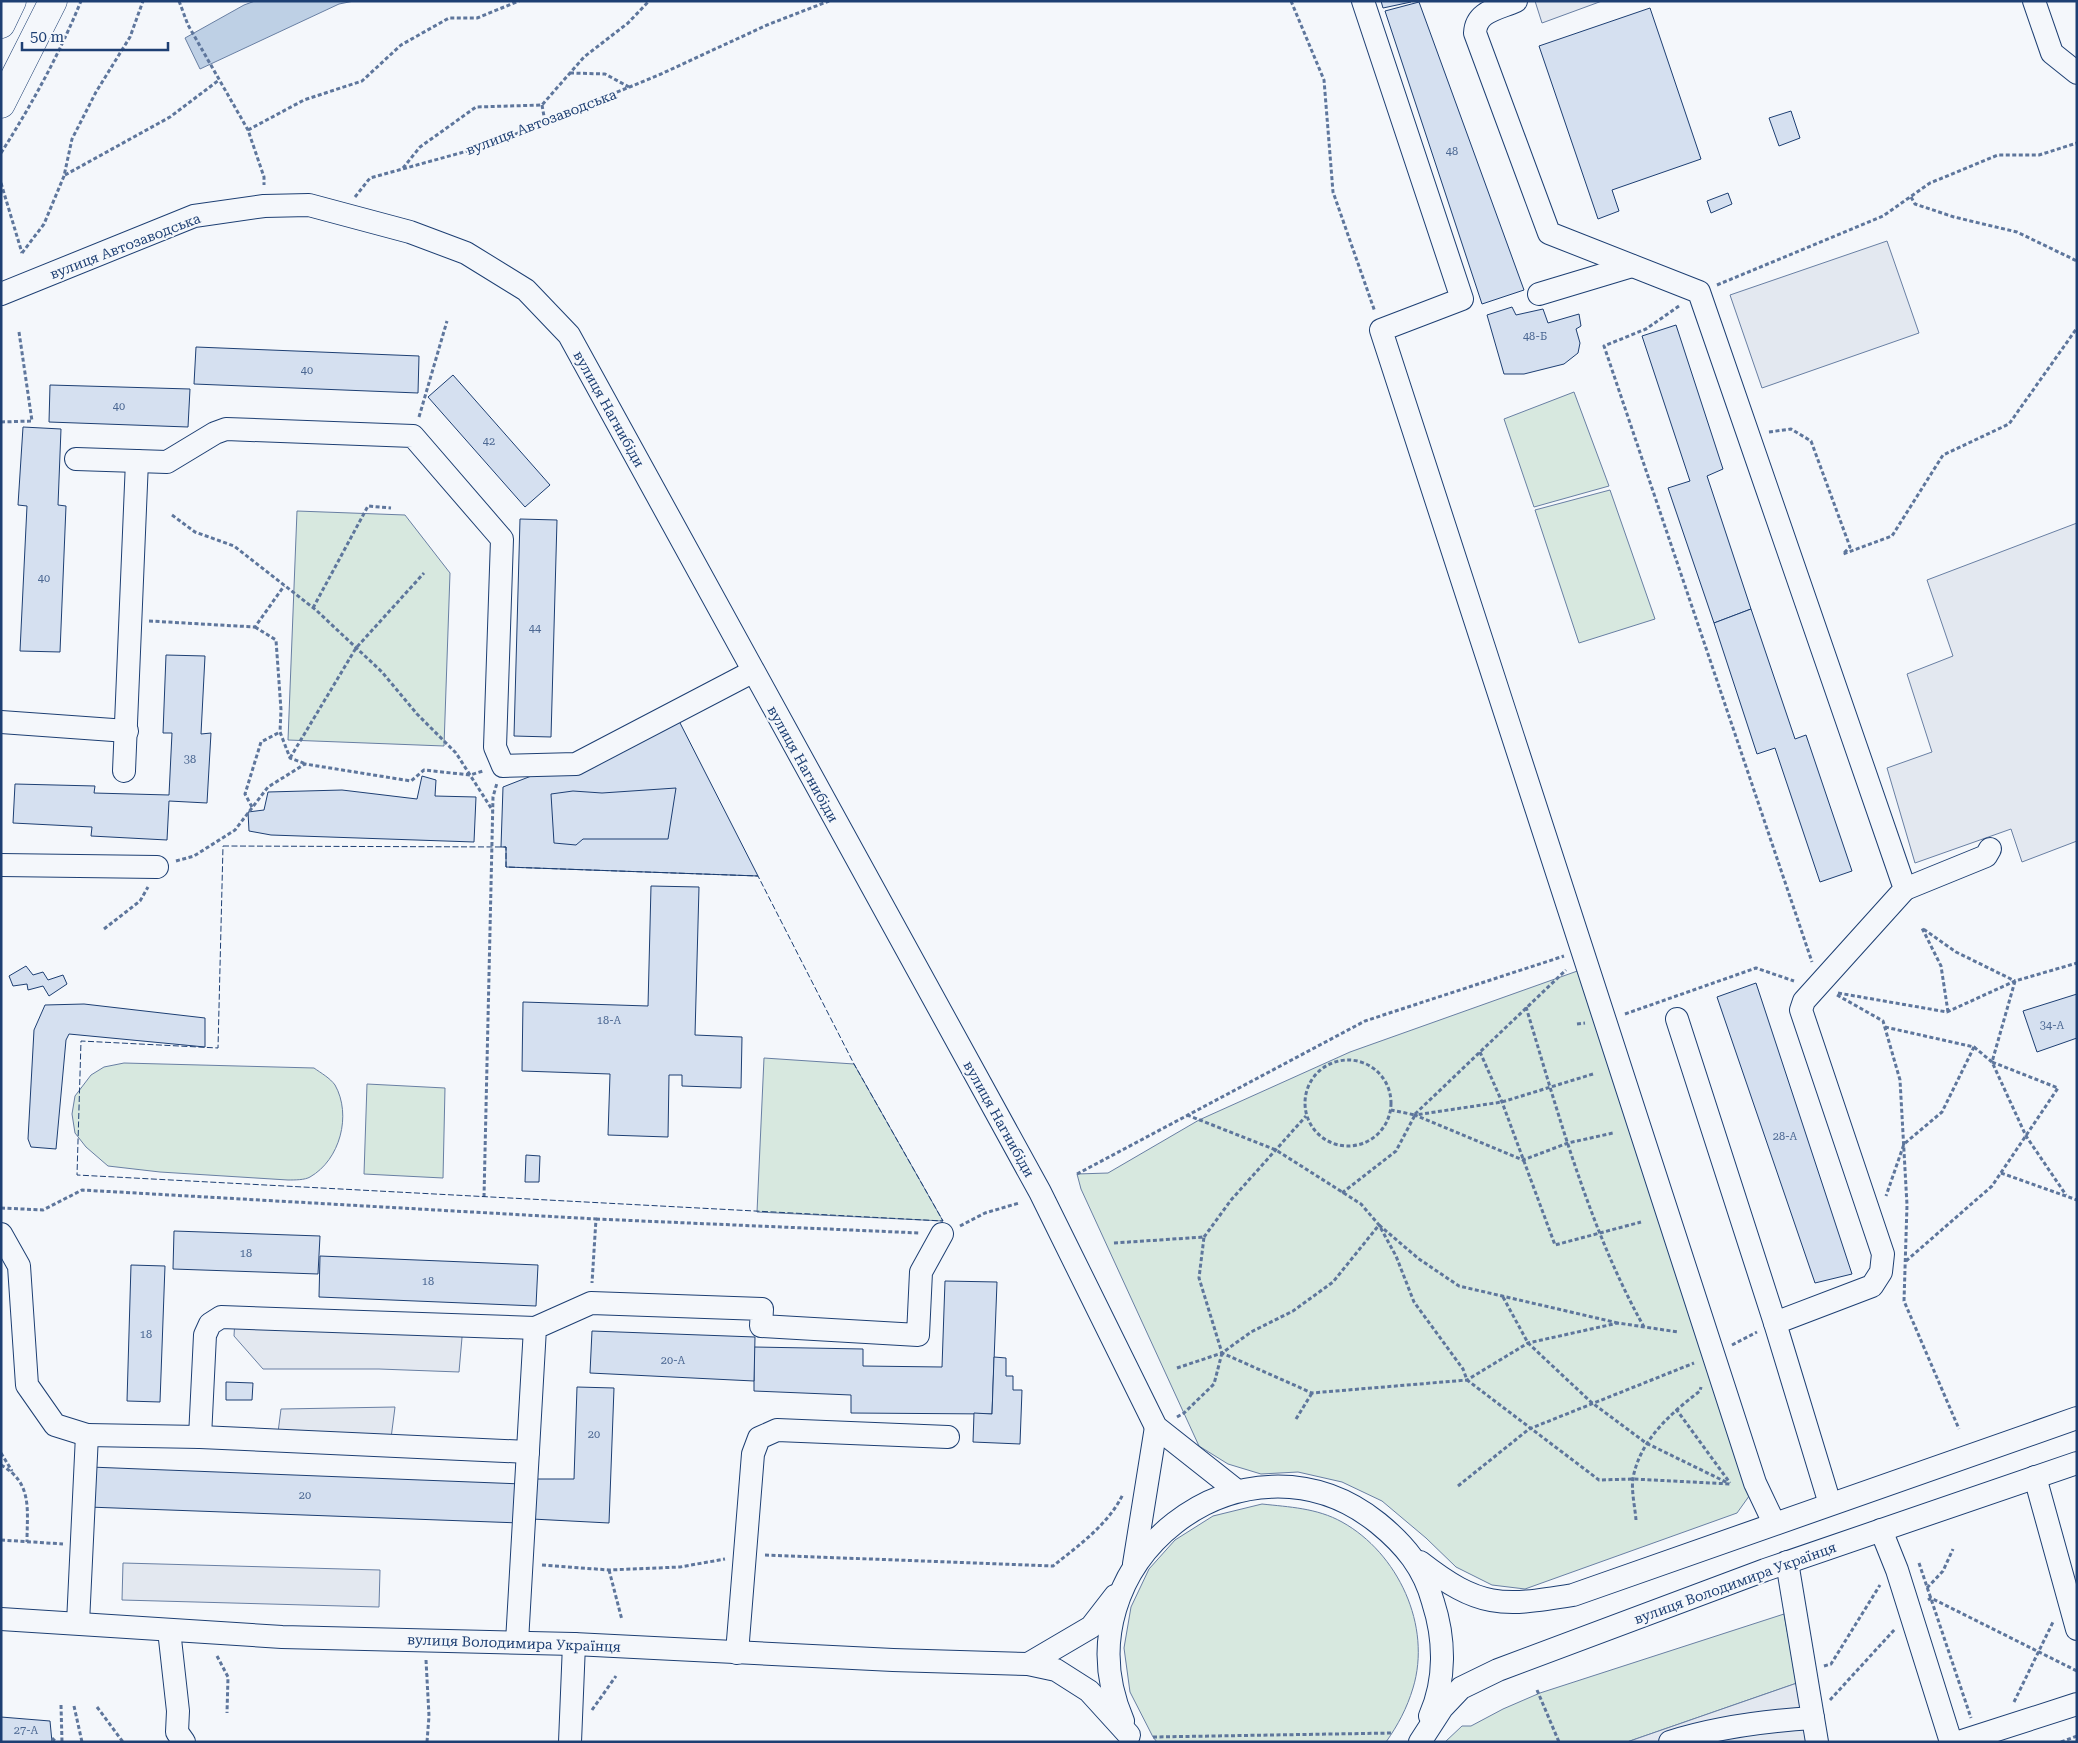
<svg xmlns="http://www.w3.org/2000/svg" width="2078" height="1743" viewBox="0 0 2078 1743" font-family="'Roboto Serif',serif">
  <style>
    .green { fill: #d7e8df; stroke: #687fa3 }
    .parking { fill: #e3e8f0; stroke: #687fa3 }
    .water { fill: #bed0e5; stroke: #687fa3 }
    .building { fill: #d5e0f0; stroke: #1d3f73 }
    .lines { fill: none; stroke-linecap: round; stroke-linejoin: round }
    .minor-casing { stroke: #1d3f73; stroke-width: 24 }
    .major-casing { stroke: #1d3f73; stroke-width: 29 }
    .path { stroke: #5e769c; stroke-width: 3; stroke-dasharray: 4 2.5; stroke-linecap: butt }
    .minor { stroke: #f4f7fb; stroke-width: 22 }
    .major { stroke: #f4f7fb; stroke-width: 28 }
    .fence { stroke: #1d3f73; stroke-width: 1; stroke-dasharray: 6 2.5; stroke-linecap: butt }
    .labels { text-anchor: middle; stroke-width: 4; stroke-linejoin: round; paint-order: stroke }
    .number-label { font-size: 11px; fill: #4b6792 }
    .street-label { font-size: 14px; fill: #1d3f73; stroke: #f4f7fb }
  </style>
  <rect width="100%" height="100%" fill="#f4f7fb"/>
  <g class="green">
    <path d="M 1574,392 L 1609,486 L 1534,507 L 1504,419 Z"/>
    <path d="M 1610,490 L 1655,619 L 1579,643 L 1535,510 Z"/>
    <path d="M 297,511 L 405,515 L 450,573 L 444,746 L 288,740 Z"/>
    <path d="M 1583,969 L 1752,1492 L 1737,1513 L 1525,1589 L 1492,1585 L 1456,1567 L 1426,1538 L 1382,1501 L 1342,1482 L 1298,1472 L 1261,1474 L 1228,1464 L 1199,1446 L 1081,1189 L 1077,1174 L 1108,1173 L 1199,1120 L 1350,1052 Z"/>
    <path d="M 764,1058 L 854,1064 L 943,1221 L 757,1212 Z"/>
    <path d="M 124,1063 L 314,1068 C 321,1073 330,1078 335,1085 C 352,1115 340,1160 310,1177 C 305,1180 295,1180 288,1180 L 160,1172 L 108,1166 L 86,1147 L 75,1133 L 72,1114 L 75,1096 L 91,1075 L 104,1067 Z"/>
    <path d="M 367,1084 L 445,1088 L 443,1178 L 364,1174 Z"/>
    <path d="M 1262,1504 C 1289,1507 1317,1508 1342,1522 C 1398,1553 1432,1626 1413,1688 C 1407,1708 1398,1725 1386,1742 L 1157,1742 L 1153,1737 L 1130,1692 L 1124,1648 L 1131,1607 L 1149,1569 L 1175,1540 L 1213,1516 Z"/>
    <path d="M 1784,1614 L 1797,1683 L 1627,1742 L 1445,1742 L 1462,1726 L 1471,1726 L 1503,1709 L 1540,1693 Z"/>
  </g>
  <g class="parking">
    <path d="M 1535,1 L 1602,1 L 1542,23 Z"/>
    <path d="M 1887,241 L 1919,333 L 1762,388 L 1730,295 Z"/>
    <path d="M 2077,523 L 2077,841 L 2022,862 L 2011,829 L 1915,863 L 1887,768 L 1932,752 L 1907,674 L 1953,656 L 1927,580 Z"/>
    <path d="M 235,1318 L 463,1326 L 459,1372 L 379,1369 L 263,1369 L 234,1336 Z"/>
    <path d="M 395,1407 L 390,1446 L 277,1440 L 281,1409 Z"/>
    <path d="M 123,1563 L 380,1570 L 379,1607 L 122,1600 Z"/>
    <path d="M 1797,1683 L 1807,1742 L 1627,1742 Z"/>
  </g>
  <path class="water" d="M 255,1 L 354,1 L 339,4 L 200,69 L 185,38 L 244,5 Z"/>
  <g class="building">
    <path d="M 1381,1 L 1410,1 L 1411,2 L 1383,8 Z"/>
    <path d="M 1419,2 L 1524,290 L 1482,304 L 1385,11 Z"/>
    <path d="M 1650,8 L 1701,159 L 1612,190 L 1619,211 L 1598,219 L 1539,46 Z"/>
    <path d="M 1791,111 L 1800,138 L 1779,146 L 1769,118 Z"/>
    <path d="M 1728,193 L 1732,204 L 1711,213 L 1707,201 Z"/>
    <path d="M 1512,307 L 1516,315 L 1543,309 L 1548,323 L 1579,314 L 1581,326 L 1576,329 L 1580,343 L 1578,353 L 1564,364 L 1524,374 L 1504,374 L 1487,315 Z"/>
    <path d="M 1676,325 L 1723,469 L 1707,476 L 1751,609 L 1714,623 L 1668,488 L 1690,481 L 1642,336 Z"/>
    <path d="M 196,347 L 419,356 L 418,393 L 194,384 Z"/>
    <path d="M 453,375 L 550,485 L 525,507 L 428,397 Z"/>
    <path d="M 50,385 L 190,389 L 188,427 L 49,422 Z"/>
    <path d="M 23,427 L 61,429 L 58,505 L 66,506 L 60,652 L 20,651 L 27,506 L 18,505 Z"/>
    <path d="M 520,519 L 557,520 L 551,737 L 514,736 Z"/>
    <path d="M 1751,609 L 1795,739 L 1806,735 L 1852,871 L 1820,882 L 1775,748 L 1757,754 L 1714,623 Z"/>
    <path d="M 166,655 L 205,656 L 201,734 L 211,733 L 207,803 L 169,801 L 167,840 L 91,836 L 92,827 L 13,823 L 15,784 L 95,786 L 94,793 L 169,795 L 172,733 L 163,733 Z"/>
    <path d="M 678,719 L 758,876 L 506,867 L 506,847 L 501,847 L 503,787 Z"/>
    <path d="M 422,776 L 436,780 L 435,796 L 476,797 L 474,842 L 271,835 L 249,831 L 248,812 L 264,810 L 268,792 L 342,790 L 417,799 Z"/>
    <path d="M 676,788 L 668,839 L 583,839 L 576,845 L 554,843 L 551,794 L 573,791 L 602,793 Z"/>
    <path d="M 651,886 L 699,887 L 695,1035 L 742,1037 L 741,1088 L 682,1086 L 682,1075 L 669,1075 L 668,1137 L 608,1135 L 610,1074 L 522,1071 L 523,1002 L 648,1006 Z"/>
    <path d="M 26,966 L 33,975 L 43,972 L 48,980 L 63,975 L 67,984 L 49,996 L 43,986 L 28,990 L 27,984 L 13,986 L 9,976 Z"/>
    <path d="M 1756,983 L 1852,1274 L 1815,1283 L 1717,997 Z"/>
    <path d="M 2077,994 L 2077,1038 L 2037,1052 L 2023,1011 Z"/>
    <path d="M 84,1004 L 205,1018 L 205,1047 L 69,1034 L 66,1040 L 56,1149 L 31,1147 L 28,1139 L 34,1030 L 45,1005 Z"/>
    <path d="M 526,1155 L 540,1156 L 539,1182 L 525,1182 Z"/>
    <path d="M 174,1231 L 320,1236 L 318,1274 L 173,1269 Z"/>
    <path d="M 320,1256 L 538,1265 L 536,1306 L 319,1297 Z"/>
    <path d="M 131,1265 L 165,1266 L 160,1402 L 127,1401 Z"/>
    <path d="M 945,1281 L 997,1282 L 992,1414 L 851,1413 L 851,1395 L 754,1391 L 754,1347 L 863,1349 L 863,1366 L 942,1367 Z"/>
    <path d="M 592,1331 L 755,1337 L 754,1381 L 590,1373 Z"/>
    <path d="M 994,1357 L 1006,1358 L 1006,1376 L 1013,1376 L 1013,1390 L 1022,1390 L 1020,1444 L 973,1442 L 974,1413 L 992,1414 Z"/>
    <path d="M 226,1382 L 253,1383 L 252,1400 L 226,1400 Z"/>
    <path d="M 577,1387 L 614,1388 L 609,1523 L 532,1519 L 533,1479 L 574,1479 Z"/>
    <path d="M 90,1467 L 522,1484 L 520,1523 L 88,1507 Z"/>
    <path d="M 1,1717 L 50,1721 L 52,1742 L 1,1742 Z"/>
  </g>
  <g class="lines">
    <defs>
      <g id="minor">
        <path d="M 1363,1 L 1462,299 L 1381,330 L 1755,1483 L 1774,1523"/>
        <path d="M 1516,1 C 1498,9 1476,11 1475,33 L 1549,233 L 1699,292 L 1905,889 L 1804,1001 L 1801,1010 L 1883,1254 L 1881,1272 L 1872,1286 L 1775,1323"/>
        <path d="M 2034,1 L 2052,53 L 2077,73"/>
        <path d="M 1,294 L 194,216 L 264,206 L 309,205 L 410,232 L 466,253 L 526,290 L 569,335 L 1040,1192 L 1156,1427 L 1237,1491"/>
        <path d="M 1539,294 L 1632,266"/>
        <path d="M 76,459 L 167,462 L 215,433 L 226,429 L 413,436 L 502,539 L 495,747 L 503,766 L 576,764 L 752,672"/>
        <path d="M 1,722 L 127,731"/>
        <path d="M 124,771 L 137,461"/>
        <path d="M 1,865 L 157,867"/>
        <path d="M 1905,889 L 1986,856 L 1990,849"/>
        <path d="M 1677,1019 L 1775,1323 L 1830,1504"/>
        <path d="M 1,1234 L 19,1266 L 27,1385 L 55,1425 L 87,1435"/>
        <path d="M 200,1437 L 205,1335 L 210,1324 L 221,1317 L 535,1328"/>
        <path d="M 2035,1477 L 2077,1629"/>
        <path d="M 1881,1530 L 1897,1570 L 1951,1742"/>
        <path d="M 1420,1562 C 1479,1608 1501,1607 1573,1595 L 2077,1418"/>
        <path d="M 1787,1562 L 1817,1742"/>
        <path d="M 1134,1564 L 1156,1427"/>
        <path d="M 1,1619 L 282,1637 L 574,1644 L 893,1660 L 1028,1664 L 1056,1670 L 1089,1691 L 1129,1735"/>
        <path d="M 78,1623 L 87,1435 L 200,1437 L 528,1452"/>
        <path d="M 169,1630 L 178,1711 L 177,1732 L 184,1742"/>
        <path d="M 517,1642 L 535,1328 L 591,1303 L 762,1309 L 761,1326 L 918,1335 L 921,1272 L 942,1234"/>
        <path d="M 737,1653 L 753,1454 L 759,1438 L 777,1430 L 948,1437"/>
        <path d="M 1028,1664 L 1091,1627 L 1115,1596"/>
        <path d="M 1123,1721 C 1055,1564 1244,1416 1378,1523 C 1405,1545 1424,1568 1433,1602 C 1445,1639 1446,1680 1430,1716"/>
        <path d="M 570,1742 L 574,1644"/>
        <path d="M 1420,1742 L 1442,1708 L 1461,1688 L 1498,1670 L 1765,1570 L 2077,1463"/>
        <path d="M 1670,1742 C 1717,1727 1764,1721 1813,1718"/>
        <path d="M 1959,1742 L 2077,1704"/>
      </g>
      <g id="major">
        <path d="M 1,24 L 12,1"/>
        <path d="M 1,104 L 53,1"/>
      </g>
    </defs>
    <use href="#minor" class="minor-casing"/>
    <use href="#major" class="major-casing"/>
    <g class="path">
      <path d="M 179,1 L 188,25 L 248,130 L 264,177 L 264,185"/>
      <path d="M 1291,1 L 1324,80 L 1333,192 L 1375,312"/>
      <path d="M 570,73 L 605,74 L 629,87"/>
      <path d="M 542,105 L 545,122"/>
      <path d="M 248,130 L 304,100 L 362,81 L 401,45 L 449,18 L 477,18 L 519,1"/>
      <path d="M 1,153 C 32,104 59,55 81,1"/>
      <path d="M 403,168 L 420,147 L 476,107 L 542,105 L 584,57 L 628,23 L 649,1"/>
      <path d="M 65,175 L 170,117 L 219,80"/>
      <path d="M 1,183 L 22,253"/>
      <path d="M 355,197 L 370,178 L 489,145 L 661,74 L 767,25 L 829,1"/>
      <path d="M 1911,197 L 1915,204 L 1954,217 L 2017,232 L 2077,261"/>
      <path d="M 22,253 L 44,224 L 64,176 L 72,139 L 96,92 L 130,37 L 143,1"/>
      <path d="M 1717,285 L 1883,216 L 1930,183 L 1998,155 L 2039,155 L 2077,143"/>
      <path d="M 1679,306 L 1646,329 L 1604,346 L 1812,962"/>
      <path d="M 419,417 L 447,321"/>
      <path d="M 1,422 L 32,421 L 19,332"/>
      <path d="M 1769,432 L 1791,429 L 1811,441 L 1850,547 L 1843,554 L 1892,536 L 1943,455 L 2009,424 L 2077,328"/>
      <path d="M 172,515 L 195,532 L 234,546 L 316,610 L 382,672 L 417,714 L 456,753 L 493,811"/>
      <path d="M 313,608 L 368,506 L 391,508"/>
      <path d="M 149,621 L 255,627 L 284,586"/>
      <path d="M 255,627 L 276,640 L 281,710 L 280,732 L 290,758 L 306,764"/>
      <path d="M 290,758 L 356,648 L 424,573"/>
      <path d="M 252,807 L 245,794 L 261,742 L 280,732"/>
      <path d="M 176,861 L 194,856 L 235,830 L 268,787 L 305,764 L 411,781 L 424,770 L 470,775 L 483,771"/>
      <path d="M 104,929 L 140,901 L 148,887"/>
      <path d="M 1838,993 L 1947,1012 L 2015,981 L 2077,963"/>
      <path d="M 1837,995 L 1883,1021 L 1900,1080 L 1907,1205 L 1904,1301 L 1959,1429"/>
      <path d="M 1526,1007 C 1558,1113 1590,1231 1644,1327"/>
      <path d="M 1948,1012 L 1941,966 L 1922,928 L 1956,952 L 2015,981"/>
      <path d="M 1625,1014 L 1756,968 L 1794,981"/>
      <path d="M 1577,1024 L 1585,1023"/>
      <path d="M 1885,1027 L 1974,1047 L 1942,1112 L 1904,1144 L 1886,1196"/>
      <path d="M 1974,1047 L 1992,1062 L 2026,1136 L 2066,1195"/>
      <path d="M 1480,1052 L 1502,1102 L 1555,1245 L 1641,1222"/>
      <circle cx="1348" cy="1103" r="43"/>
      <path d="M 1593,1074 L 1502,1102 L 1415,1115 L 1523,1160 L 1568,1143 L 1613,1133"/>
      <path d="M 1415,1114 L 1566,970"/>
      <path d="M 1187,1115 L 1276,1150 L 1361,1204 L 1379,1225 L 1396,1256 L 1414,1302 L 1463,1369 L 1467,1380 L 1599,1480 L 1633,1479 L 1731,1484"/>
      <path d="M 2001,1173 L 2077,1200"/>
      <path d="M 1077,1174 L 1365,1021 L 1564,956"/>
      <path d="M 1342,1193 L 1396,1151 L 1415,1115 L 1391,1110"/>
      <path d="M 484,1197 L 493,797 L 497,783"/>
      <path d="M 1,1208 L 43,1210 L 82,1190 L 596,1219 L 592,1283"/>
      <path d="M 596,1219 L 920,1233"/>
      <path d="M 960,1226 L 985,1213 L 1019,1203"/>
      <path d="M 1204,1237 L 1231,1200 L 1306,1116"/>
      <path d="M 1114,1243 L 1204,1237 L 1199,1278 L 1222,1353 L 1177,1368"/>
      <path d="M 1906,1261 L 1992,1186 L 2058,1088 L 1992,1062 L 2015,981"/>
      <path d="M 1503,1297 L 1528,1343 L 1591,1402 L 1646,1443 L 1728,1483"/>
      <path d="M 1618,1323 L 1459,1286 L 1419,1259 L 1379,1225 L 1333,1282 L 1293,1311 L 1251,1332 L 1222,1353 L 1312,1393 L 1467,1380 L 1528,1343 L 1618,1323 L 1678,1332"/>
      <path d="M 1732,1345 L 1757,1332"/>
      <path d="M 1676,1409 L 1730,1483"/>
      <path d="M 1177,1417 L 1184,1413 L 1214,1384 L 1222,1353"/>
      <path d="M 1296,1419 L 1312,1393"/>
      <path d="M 1,1453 L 12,1471"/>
      <path d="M 1,1465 C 33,1483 27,1510 27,1542"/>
      <path d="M 1458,1486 L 1529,1429 L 1694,1363"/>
      <path d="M 1636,1520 C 1635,1507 1631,1490 1633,1478 C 1640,1440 1671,1413 1700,1391 L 1701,1387"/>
      <path d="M 1,1540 L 63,1544"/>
      <path d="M 765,1555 L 1053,1566 C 1078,1546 1109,1524 1123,1494"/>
      <path d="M 1919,1563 L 1971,1718"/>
      <path d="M 542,1565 L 609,1570 L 680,1567 L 725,1559"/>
      <path d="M 609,1570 L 622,1620"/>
      <path d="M 1927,1588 L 1943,1571 L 1953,1549"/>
      <path d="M 1928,1600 L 1931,1598 L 2077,1671"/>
      <path d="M 217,1656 L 228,1677 L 227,1713"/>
      <path d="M 426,1660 L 429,1716 L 427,1742"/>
      <path d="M 1824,1666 L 1831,1664 L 1880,1585"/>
      <path d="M 1537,1690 L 1559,1742"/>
      <path d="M 1830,1700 L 1895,1629"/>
      <path d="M 2014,1702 L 2053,1622"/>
      <path d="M 61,1705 L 62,1742"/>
      <path d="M 74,1706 L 82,1742"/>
      <path d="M 97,1707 L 123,1742"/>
      <path d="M 592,1710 L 616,1676"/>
      <path d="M 1153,1737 L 1392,1733"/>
      <path d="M 52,1738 L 56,1742"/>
      <path d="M 2061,1742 L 2077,1736"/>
    </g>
    <use href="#minor" class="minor"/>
    <use href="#major" class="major"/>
    <path class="fence" d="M 223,846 L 506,847 L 506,867 L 758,876 L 854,1064 L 943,1221 L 77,1175 L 81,1041 L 218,1048 Z"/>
  </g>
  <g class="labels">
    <g class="number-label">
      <text x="1452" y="155">48</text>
      <text x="1535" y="340">48-Б</text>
      <text x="307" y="374">40</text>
      <text x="119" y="410">40</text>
      <text x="489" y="445">42</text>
      <text x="44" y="582">40</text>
      <text x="535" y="632">44</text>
      <text x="190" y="763">38</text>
      <text x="609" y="1024">18-А</text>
      <text x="2052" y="1029">34-А</text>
      <text x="1785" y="1140">28-А</text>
      <text x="246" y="1257">18</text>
      <text x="428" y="1285">18</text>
      <text x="146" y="1338">18</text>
      <text x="673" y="1364">20-А</text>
      <text x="594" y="1438">20</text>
      <text x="305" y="1499">20</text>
      <text x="26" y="1734">27-А</text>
    </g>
    <g class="street-label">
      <text transform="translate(541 122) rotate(-21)" y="5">вулиця Автозаводська</text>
      <text transform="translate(125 246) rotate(-21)" y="5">вулиця Автозаводська</text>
      <text transform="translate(609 409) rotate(61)" y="5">вулиця Нагнибіди</text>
      <text transform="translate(803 764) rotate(61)" y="5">вулиця Нагнибіди</text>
      <text transform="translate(999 1119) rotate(61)" y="5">вулиця Нагнибіди</text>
      <text transform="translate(1735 1583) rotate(-20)" y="5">вулиця Володимира Українця</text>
      <text transform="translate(514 1643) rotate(2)" y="5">вулиця Володимира Українця</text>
    </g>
  </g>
  <rect width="2078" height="1743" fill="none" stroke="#1d3f73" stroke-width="5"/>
  <path d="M22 42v8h146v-8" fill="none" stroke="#1d3f73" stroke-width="2.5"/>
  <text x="30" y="42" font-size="15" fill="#1d3f73" stroke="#f4f7fb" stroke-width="4" paint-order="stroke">50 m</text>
</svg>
